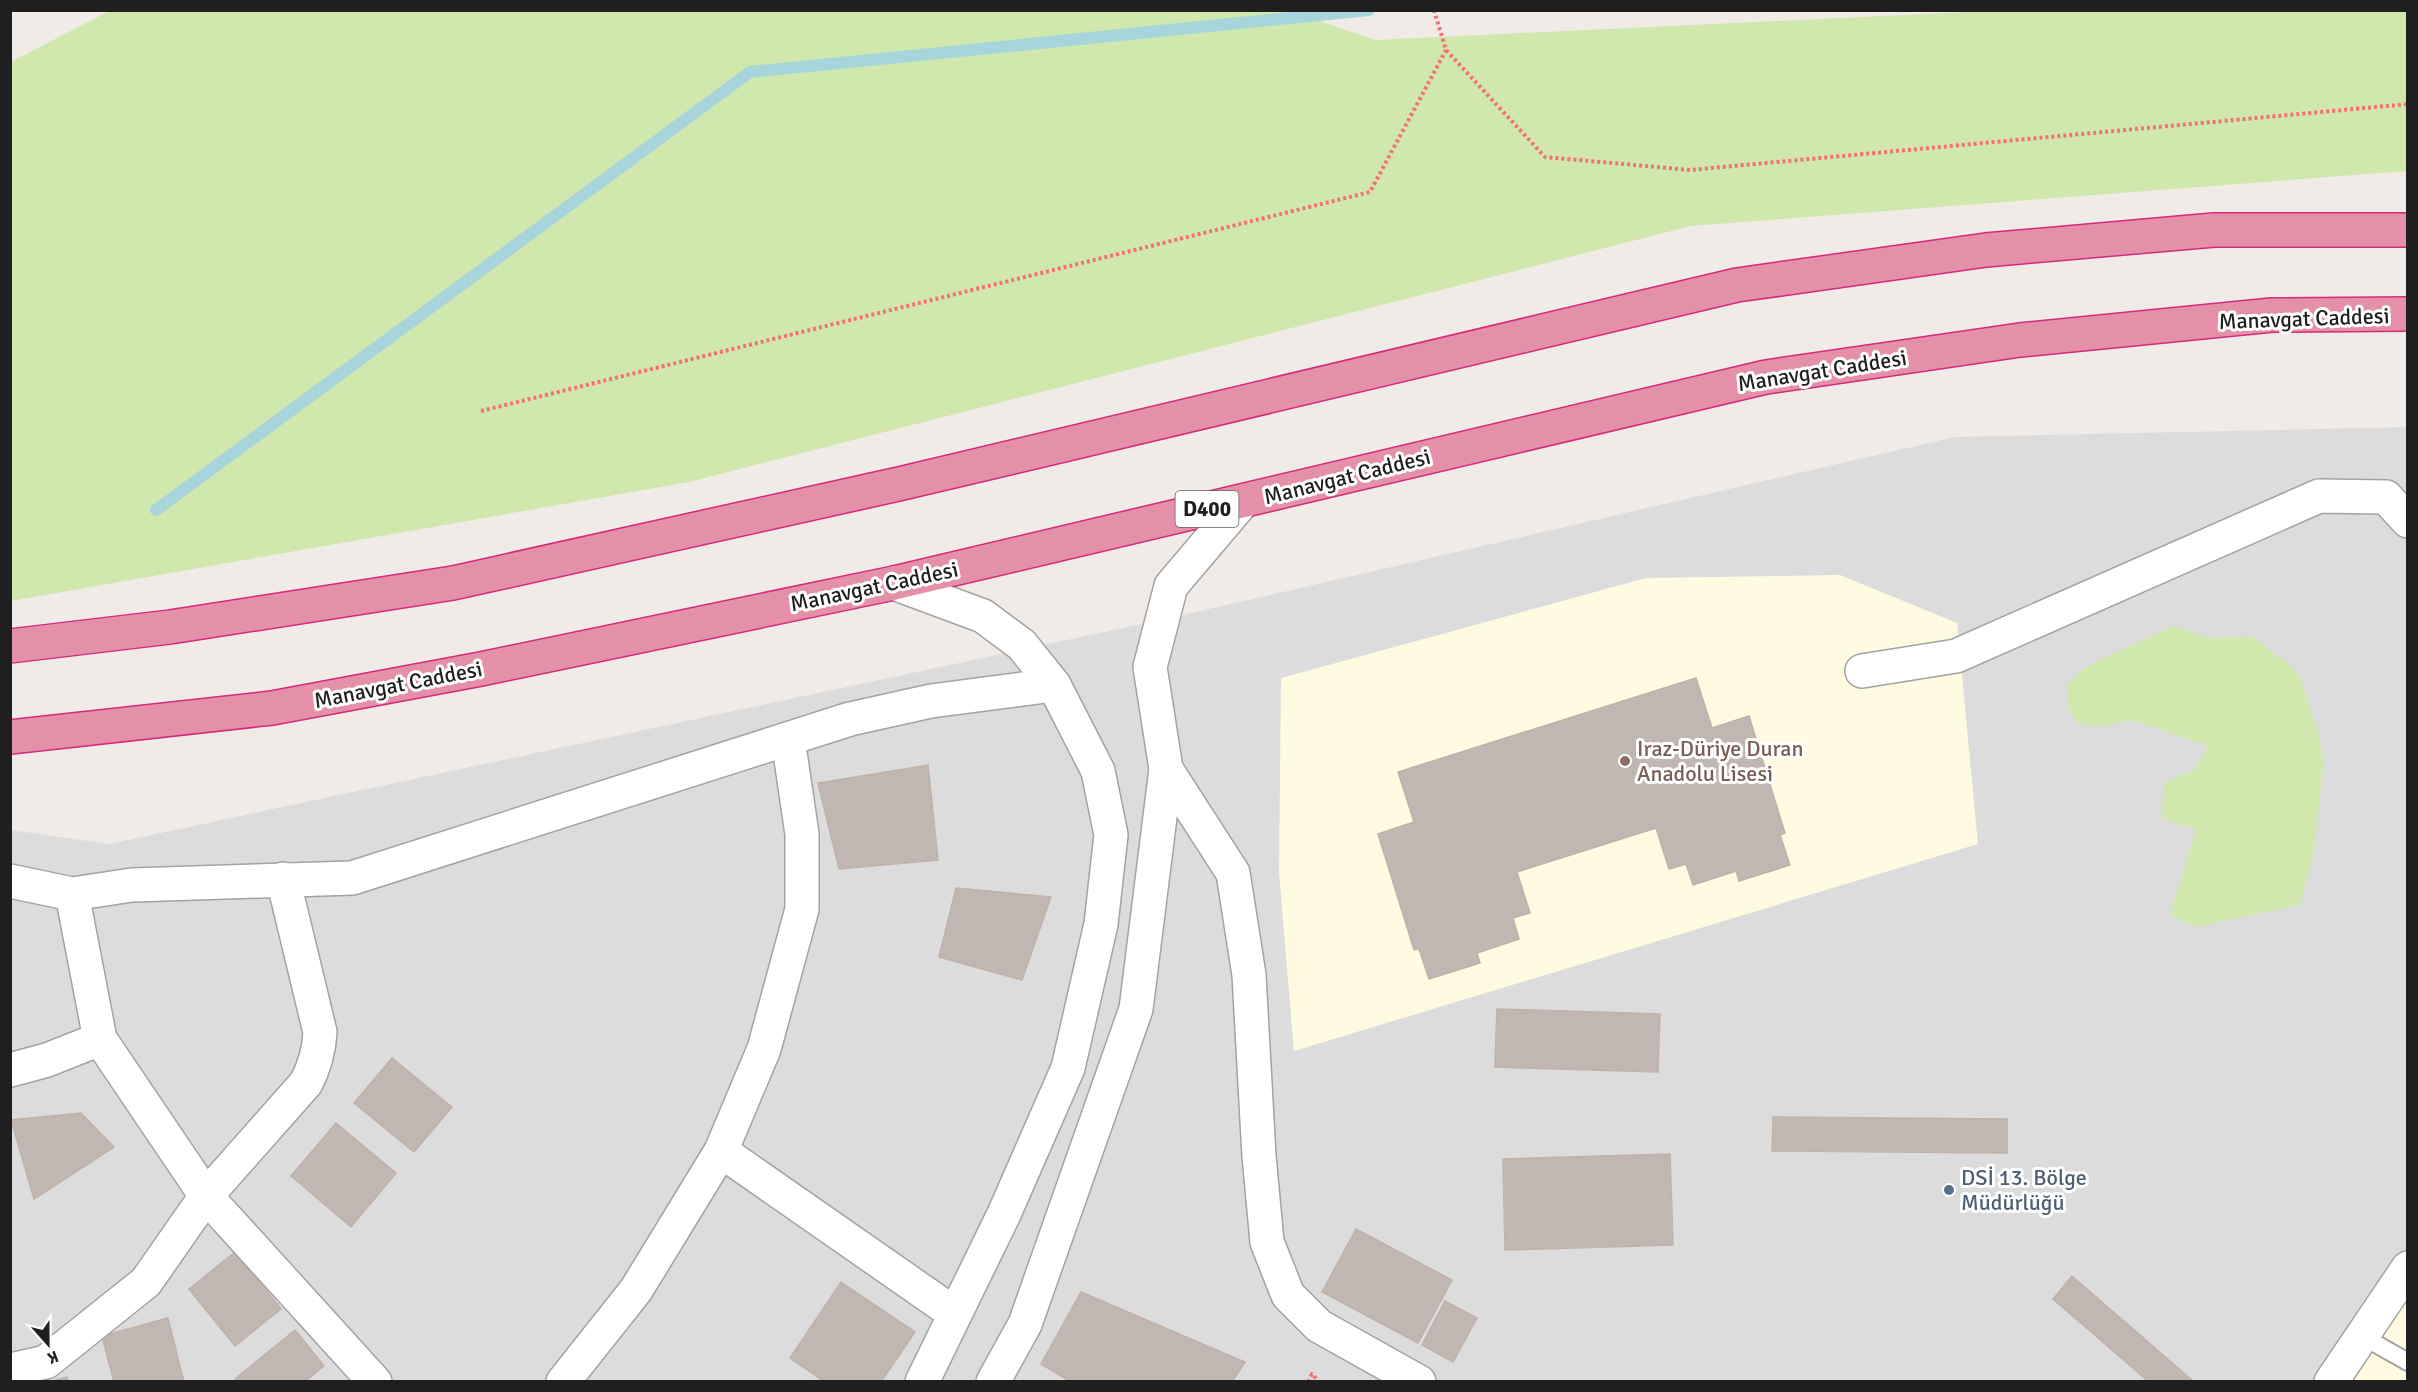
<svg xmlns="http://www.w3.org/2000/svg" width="2418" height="1392" viewBox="0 0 2418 1392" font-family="Signika,sans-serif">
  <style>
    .residential { fill: #dddcdc }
    .education { fill: #fefbe0 }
    .grass { fill: #d0e8ad }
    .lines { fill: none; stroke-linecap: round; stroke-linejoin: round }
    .stream { stroke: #a8d5dc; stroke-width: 12 }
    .building { fill: #c0b7b2; stroke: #c1b1a9; stroke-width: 1.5 }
    .lane-casing { stroke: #a3a3a3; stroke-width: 20 }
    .street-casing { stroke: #a3a3a3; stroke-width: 36 }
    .highway-casing { stroke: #d52b77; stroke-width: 36 }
    .path { stroke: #f57171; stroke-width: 4; stroke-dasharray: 3 3; stroke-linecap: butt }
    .lane { stroke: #fff; stroke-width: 16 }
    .street { stroke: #fff; stroke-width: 33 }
    .highway { stroke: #e490a8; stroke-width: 33 }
    .education-dot { fill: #8d6e63; stroke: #fff; stroke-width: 2 }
    .service-dot { fill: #5c6f8a; stroke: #fff; stroke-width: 2 }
    .labels { text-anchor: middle; stroke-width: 6; stroke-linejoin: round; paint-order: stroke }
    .shield { fill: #fff; stroke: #626262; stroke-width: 1.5 }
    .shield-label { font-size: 21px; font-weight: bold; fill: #1f1f1f }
    .street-label { font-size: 22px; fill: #1f1f1f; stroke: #fff }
    .education-label { font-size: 22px; fill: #785e54; stroke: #fff; text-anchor: start }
    .service-label { font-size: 22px; fill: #4e5e75; stroke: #fff; text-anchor: start }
  </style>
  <rect width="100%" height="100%" fill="#f0ebe6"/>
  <path class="residential" d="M 2407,427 L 2407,1381 L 11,1382 L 11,830 L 109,844 L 1170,618 L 1955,437 Z"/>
  <g class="education">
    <path d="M 1840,575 L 1957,623 L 1978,844 L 1294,1051 L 1279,872 L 1281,678 L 1646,578 Z"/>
    <path d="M 2407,1299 L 2407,1381 L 2352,1381 Z"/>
  </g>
  <g class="grass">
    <path d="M 1288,10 L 1375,40 L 1987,11 L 2407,11 L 2407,171 L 1691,226 L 689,482 L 11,601 L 11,62 L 109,11 Z"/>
    <path d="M 2173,626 L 2210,638 L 2251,636 L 2289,664 L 2300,677 L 2317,729 L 2324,761 L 2314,852 L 2300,905 L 2196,927 L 2170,915 L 2196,829 L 2161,818 L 2164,783 L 2194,770 L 2208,746 L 2131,720 L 2103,727 L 2078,724 L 2068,708 L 2067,684 L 2087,666 Z"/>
  </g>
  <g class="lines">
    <path class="stream" d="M 156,510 L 750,72 L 1369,10"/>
  </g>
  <g class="building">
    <path d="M 1696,678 L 1712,728 L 1749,716 L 1785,833 L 1780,835 L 1790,865 L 1739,881 L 1736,871 L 1693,885 L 1686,864 L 1669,869 L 1656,828 L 1517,872 L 1530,913 L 1513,918 L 1519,939 L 1477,953 L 1480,963 L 1429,979 L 1419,949 L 1414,950 L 1378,834 L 1414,822 L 1398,772 Z"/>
    <path d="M 928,765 L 938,860 L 839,869 L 818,783 Z"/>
    <path d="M 956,888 L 1051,897 L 1022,980 L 939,957 Z"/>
    <path d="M 1497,1009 L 1660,1014 L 1658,1072 L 1495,1067 Z"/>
    <path d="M 392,1058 L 452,1107 L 414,1152 L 354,1103 Z"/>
    <path d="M 81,1113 L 114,1147 L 34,1199 L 11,1120 Z"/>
    <path d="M 1773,1117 L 2007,1119 L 2007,1153 L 1772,1151 Z"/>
    <path d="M 336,1123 L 396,1173 L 351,1227 L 291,1176 Z"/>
    <path d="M 1670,1154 L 1673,1245 L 1505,1250 L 1503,1159 Z"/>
    <path d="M 1356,1229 L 1452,1280 L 1418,1343 L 1322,1292 Z"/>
    <path d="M 235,1252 L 281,1309 L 235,1346 L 189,1289 Z"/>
    <path d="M 2072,1276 L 2194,1382 L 2149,1382 L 2053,1299 Z"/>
    <path d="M 841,1282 L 915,1332 L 881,1382 L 825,1382 L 790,1358 Z"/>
    <path d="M 1081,1292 L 1245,1362 L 1232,1382 L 1071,1382 L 1041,1364 Z"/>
    <path d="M 1445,1301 L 1477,1318 L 1453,1362 L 1422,1345 Z"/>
    <path d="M 168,1318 L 184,1382 L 114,1382 L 102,1336 Z"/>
    <path d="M 295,1330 L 324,1366 L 304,1382 L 237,1382 L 235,1379 Z"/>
    <path d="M 67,1377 L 68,1382 L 49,1382 Z"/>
  </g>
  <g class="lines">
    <defs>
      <path id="lane" d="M 2362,1336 L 2408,1362"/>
      <g id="street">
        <path d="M 894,583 L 983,616 L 1022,645 L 1054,685 L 1098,771 L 1111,835 L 1101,924 L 1068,1068 L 1004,1214 L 922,1382"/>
        <path d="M 1862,671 L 1956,656 L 2319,496 L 2386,497 L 2408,521"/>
        <path d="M 1166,769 L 1233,873 L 1249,975 L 1259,1156 L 1267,1242 L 1288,1295 L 1319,1326 L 1419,1382"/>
        <path d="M 10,881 L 72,894 L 100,1039 L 206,1196 L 375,1382"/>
        <path d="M 72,894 L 132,885 L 352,878 L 850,719 L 931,701 L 1054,685"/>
        <path d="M 10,1070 L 47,1060 L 100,1039"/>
        <path d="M 721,1151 L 955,1314"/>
        <path d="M 10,1370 L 46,1362 L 146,1282 L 206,1196 L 306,1083 C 315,1066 319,1051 320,1032 L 283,879"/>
        <path d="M 563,1382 L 636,1290 L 721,1151 L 764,1049 L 802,909 L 802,834 L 788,739"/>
        <path d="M 993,1382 L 1025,1324 L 1136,1009 L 1166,769 L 1150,667 L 1171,586 L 1243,501"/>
        <path d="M 2331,1382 L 2408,1268"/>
      </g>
      <g id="highway">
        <path d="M 10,646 L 170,627 L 453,583 L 903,483 L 1737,285 L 1986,250 L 2214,230 L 2408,230"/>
        <path d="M 10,737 L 272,708 L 481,669 L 894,583 L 1766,377 L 2020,340 L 2272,315 L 2408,314"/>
      </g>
    </defs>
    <use href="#lane" class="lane-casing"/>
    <use href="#street" class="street-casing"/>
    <use href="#highway" class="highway-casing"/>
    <g class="path">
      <path d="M 1434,10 L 1446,50 L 1545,157 L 1690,170 L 2408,104"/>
      <path d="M 481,411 L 1370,192 L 1446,50"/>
      <path d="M 1308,1382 L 1312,1374 L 1319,1382"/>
    </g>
    <use href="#lane" class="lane"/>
    <use href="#street" class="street"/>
    <use href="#highway" class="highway"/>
  </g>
  <circle class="education-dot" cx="1625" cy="761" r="6"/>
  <circle class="service-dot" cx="1949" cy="1190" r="6"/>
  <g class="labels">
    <rect class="shield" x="1175.5" y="491" width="63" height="36" rx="4.5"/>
    <g class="shield-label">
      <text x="1207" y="516">D400</text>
    </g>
    <g class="street-label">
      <text transform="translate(2304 318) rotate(-2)" y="8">Manavgat Caddesi</text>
      <text transform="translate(1822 370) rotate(-9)" y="8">Manavgat Caddesi</text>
      <text transform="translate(1347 476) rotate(-14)" y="8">Manavgat Caddesi</text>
      <text transform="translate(874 586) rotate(-12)" y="8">Manavgat Caddesi</text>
      <text transform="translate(398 684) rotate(-11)" y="8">Manavgat Caddesi</text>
    </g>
    <g class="education-label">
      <text x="1637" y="756">Iraz-Düriye Duran<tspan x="1637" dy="25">Anadolu Lisesi</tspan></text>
    </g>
    <g class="service-label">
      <text x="1961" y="1185">DSİ 13. Bölge<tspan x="1961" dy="25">Müdürlüğü</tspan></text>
    </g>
  </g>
  <rect width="2418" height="1392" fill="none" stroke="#1f1f1f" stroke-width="24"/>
  <g transform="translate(48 1344) rotate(159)" stroke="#ffffff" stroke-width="4.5" paint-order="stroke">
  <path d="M0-4.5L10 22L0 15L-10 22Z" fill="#1f1f1f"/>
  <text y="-9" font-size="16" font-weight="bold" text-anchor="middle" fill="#1f1f1f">K</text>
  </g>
</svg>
